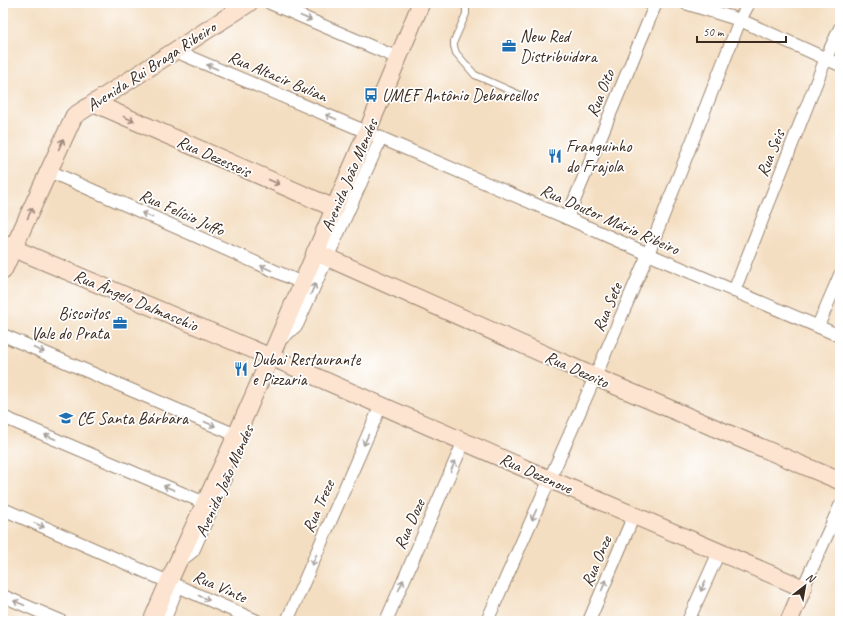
<svg xmlns="http://www.w3.org/2000/svg" width="843" height="624" viewBox="0 0 843 624" font-family="Caveat,sans-serif">
  <style>
    .lines { fill: none; stroke-linecap: round; stroke-linejoin: round }
    .lane-casing { stroke: #988470; stroke-width: 8 }
    .street-casing { stroke: #988470; stroke-width: 14 }
    .secondary-casing { stroke: #988470; stroke-width: 19 }
    .lane { stroke: #fff; stroke-width: 6 }
    .street { stroke: #fff; stroke-width: 12 }
    .secondary { stroke: #fde4d1; stroke-width: 17 }
    .oneway { stroke: #a79f9a }
    .oneway2 { stroke: #9c8778 }
    .labels { text-anchor: middle; stroke-width: 3.5; stroke-linejoin: round; paint-order: stroke }
    .poi-label { font-size: 17px; fill: #3b2a1e; stroke: #fff; text-anchor: start }
    .street-label { font-size: 17px; fill: #3b2a1e; stroke: #fff }
  </style>
  <rect width="100%" height="100%" fill="#fff"/>
  <filter id="ink" filterUnits="userSpaceOnUse"><feTurbulence type="fractalNoise" baseFrequency=".025" numOctaves="2"/><feDisplacementMap in="SourceGraphic" scale="8" xChannelSelector="R" yChannelSelector="G"/><feConvolveMatrix kernelMatrix="1 2 1 2 8 2 1 2 1" color-interpolation-filters="sRGB"/></filter>
  <filter id="wash" filterUnits="userSpaceOnUse"><feTurbulence type="fractalNoise" baseFrequency=".012" numOctaves="4" result="noise"/><feDisplacementMap in="SourceGraphic" scale="16" xChannelSelector="R" yChannelSelector="G"/><feGaussianBlur stdDeviation="0.9" result="paint"/><feColorMatrix in="noise" values="0 0 0 0 0 0 0 0 0 0 0 0 0 0 0 0 0 1.4 0 .05"/><feComposite in="paint" operator="in"/></filter>
  <g filter="url(#wash)">
    <rect width="100%" height="100%" fill="#f4dec1"/>
  </g>
  <g filter="url(#ink)">
    <g class="lines">
      <defs>
        <path id="lane" d="M 463,3 L 466,9 L 466,14 L 454,41 L 454,46 L 456,53 L 475,75 L 520,95"/>
        <g id="street">
          <path d="M 270,3 L 398,58"/>
          <path d="M 685,3 L 740,20 L 840,65"/>
          <path d="M 175,51 L 367,132 L 567,218 L 648,254 L 840,336"/>
          <path d="M 49,171 L 302,283"/>
          <path d="M 567,218 L 656,3"/>
          <path d="M 734,291 L 826,58 L 840,28"/>
          <path d="M 818,326 L 840,275"/>
          <path d="M 3,335 L 236,435"/>
          <path d="M 280,340 L 297,325 L 381,138"/>
          <path d="M 3,417 L 205,503"/>
          <path d="M 3,509 L 257,621"/>
          <path d="M 180,561 L 193,551 L 225,479"/>
          <path d="M 803,588 L 840,506"/>
          <path d="M 3,596 L 61,621"/>
          <path d="M 164,621 L 178,586"/>
          <path d="M 287,621 L 381,405"/>
          <path d="M 386,621 L 464,441"/>
          <path d="M 487,621 L 595,377 L 648,254 L 740,20 L 749,3"/>
          <path d="M 589,621 L 634,515"/>
          <path d="M 688,621 L 719,552"/>
        </g>
        <g id="secondary">
          <path d="M 94,103 L 334,208"/>
          <path d="M 3,244 L 280,361 L 549,479 L 803,588 L 789,621"/>
          <path d="M 315,252 L 595,377 L 840,481"/>
          <path d="M 3,271 L 74,116 L 249,3"/>
          <path d="M 152,621 C 178,558 208,498 236,436 C 299,292 361,148 421,3"/>
        </g>
      </defs>
      <use href="#lane" class="lane-casing"/>
      <use href="#street" class="street-casing"/>
      <use href="#secondary" class="secondary-casing"/>
      <use href="#lane" class="lane"/>
      <use href="#street" class="street"/>
      <use href="#secondary" class="secondary"/>
    </g>
    <defs><path id="oneway-shaft" d="M-6 0H5M1.5-3L5.5 0L1.5 3" fill="none" stroke-width="1.6" stroke-linecap="round" stroke-linejoin="round"/></defs>
    <g class="oneway">
      <use href="#oneway-shaft" transform="translate(306 18) rotate(23)"/>
      <use href="#oneway-shaft" transform="translate(212 67) rotate(-157)"/>
      <use href="#oneway-shaft" transform="translate(331 117) rotate(-157)"/>
      <use href="#oneway-shaft" transform="translate(147 215) rotate(-156)"/>
      <use href="#oneway-shaft" transform="translate(266 268) rotate(-156)"/>
      <use href="#oneway-shaft" transform="translate(313 289) rotate(-66)"/>
      <use href="#oneway-shaft" transform="translate(39 350) rotate(23)"/>
      <use href="#oneway-shaft" transform="translate(210 424) rotate(23)"/>
      <use href="#oneway-shaft" transform="translate(50 437) rotate(-157)"/>
      <use href="#oneway-shaft" transform="translate(366 440) rotate(114)"/>
      <use href="#oneway-shaft" transform="translate(453 466) rotate(-66)"/>
      <use href="#oneway-shaft" transform="translate(169 488) rotate(-157)"/>
      <use href="#oneway-shaft" transform="translate(534 515) rotate(114)"/>
      <use href="#oneway-shaft" transform="translate(39 525) rotate(24)"/>
      <use href="#oneway-shaft" transform="translate(314 560) rotate(114)"/>
      <use href="#oneway-shaft" transform="translate(401 585) rotate(-66)"/>
      <use href="#oneway-shaft" transform="translate(604 585) rotate(-67)"/>
      <use href="#oneway-shaft" transform="translate(703 586) rotate(114)"/>
      <use href="#oneway-shaft" transform="translate(204 598) rotate(24)"/>
      <use href="#oneway-shaft" transform="translate(19 603) rotate(-157)"/>
    </g>
    <g class="oneway2">
      <use href="#oneway-shaft" transform="translate(129 119) rotate(24)"/>
      <use href="#oneway-shaft" transform="translate(61 144) rotate(-66)"/>
      <use href="#oneway-shaft" transform="translate(274 182) rotate(24)"/>
      <use href="#oneway-shaft" transform="translate(30 213) rotate(-65)"/>
    </g>
  </g>
  <defs>
    <symbol id="office-bare" viewBox="-9 -9 18 18"><path d="M-6-3h4V-5.5h4V-3h4V5H-6ZM-1-4.5V-3h2v-1.5ZM-6 0V1H6V0Z" fill="#1f6fb2" stroke="#fff" stroke-width="2.5" paint-order="stroke"/></symbol>
    <symbol id="bus-bare" viewBox="-9 -9 18 18"><path d="M-5-6H5V4H4V6H2V4H-2V6H-4V4H-5ZM-3.5-4V0h7V-4ZM-3.5 1.2v1.5H-2V1.2ZM2 1.2v1.5H3.5V1.2Z" fill="#1f6fb2" stroke="#fff" stroke-width="2.5" paint-order="stroke"/></symbol>
    <symbol id="restaurant-bare" viewBox="-9 -9 18 18"><path d="M-5-6h1v4h1v-4h1v4h1v-4h1v5L-1.5 .5V6h-2V.5L-5-1ZM5-6V6H3V1.5H1.5Q1.5-4 5-6Z" fill="#1f6fb2" stroke="#fff" stroke-width="2.5" paint-order="stroke"/></symbol>
    <symbol id="school-bare" viewBox="-9 -9 18 18"><path d="M0-5L7-2L0 1L-7-2ZM-4 1L0 2.5L4 1V4Q0 6-4 4Z" fill="#1f6fb2" stroke="#fff" stroke-width="2.5" paint-order="stroke"/></symbol>
  </defs>
  <g fill-rule="evenodd">
    <use href="#office-bare" x="499" y="36" width="20" height="20"/>
    <use href="#bus-bare" x="361" y="85" width="20" height="20"/>
    <use href="#restaurant-bare" x="545" y="146" width="20" height="20"/>
    <use href="#office-bare" x="110" y="313" width="20" height="20"/>
    <use href="#restaurant-bare" x="231" y="359" width="20" height="20"/>
    <use href="#school-bare" x="56" y="408" width="20" height="20"/>
  </g>
  <g class="labels">
    <g class="poi-label">
      <text x="520" y="42">New Red<tspan x="520" dy="20">Distribuidora</tspan></text>
      <text x="382" y="101">UMEF Antônio Debarcellos</text>
      <text x="566" y="152">Franguinho<tspan x="566" dy="20">do Frajola</tspan></text>
      <text x="109" y="319" text-anchor="end">Biscoitos<tspan x="109" dy="20">Vale do Prata</tspan></text>
      <text x="252" y="365">Dubai Restaurante<tspan x="252" dy="20">e Pizzaria</tspan></text>
      <text x="77" y="424">CE Santa Bárbara</text>
    </g>
    <g class="street-label">
      <text transform="translate(151 66) rotate(-33)" y="6">Avenida Rui Braga Ribeiro</text>
      <text transform="translate(278 76) rotate(23)" y="6">Rua Altacir Bulian</text>
      <text transform="translate(600 93) rotate(-68)" y="6">Rua Oito</text>
      <text transform="translate(770 153) rotate(-68)" y="6">Rua Seis</text>
      <text transform="translate(214 156) rotate(24)" y="6">Rua Dezesseis</text>
      <text transform="translate(349 175) rotate(-67)" y="6">Avenida João Mendes</text>
      <text transform="translate(182 212) rotate(24)" y="6">Rua Felício Juffo</text>
      <text transform="translate(610 219) rotate(24)" y="6">Rua Doutor Mário Ribeiro</text>
      <text transform="translate(136 300) rotate(23)" y="6">Rua Ângelo Dalmaschio</text>
      <text transform="translate(607 307) rotate(-67)" y="6">Rua Sete</text>
      <text transform="translate(577 369) rotate(24)" y="6">Rua Dezoito</text>
      <text transform="translate(536 473) rotate(24)" y="6">Rua Dezenove</text>
      <text transform="translate(224 481) rotate(-66)" y="6">Avenida João Mendes</text>
      <text transform="translate(318 506) rotate(-66)" y="6">Rua Treze</text>
      <text transform="translate(409 524) rotate(-66)" y="6">Rua Doze</text>
      <text transform="translate(596 561) rotate(-67)" y="6">Rua Onze</text>
      <text transform="translate(220 586) rotate(24)" y="6">Rua Vinte</text>
    </g>
  </g>
  <rect width="843" height="624" fill="none" stroke="#fff" stroke-width="16"/>
  <g transform="translate(805 586) rotate(31)" stroke="#ffffff" stroke-width="3" paint-order="stroke">
  <path d="M0-3L7 15L0 10L-7 15Z" fill="#3b2a1e"/>
  <text y="-6" font-size="11" font-weight="bold" text-anchor="middle" fill="#3b2a1e">N</text>
  </g>
  <path d="M697 36v6h89v-6" fill="none" stroke="#3b2a1e" stroke-width="2"/>
  <text x="703" y="36" font-size="12" fill="#3b2a1e" stroke="#ffffff" stroke-width="3" paint-order="stroke">50 m</text>
</svg>
